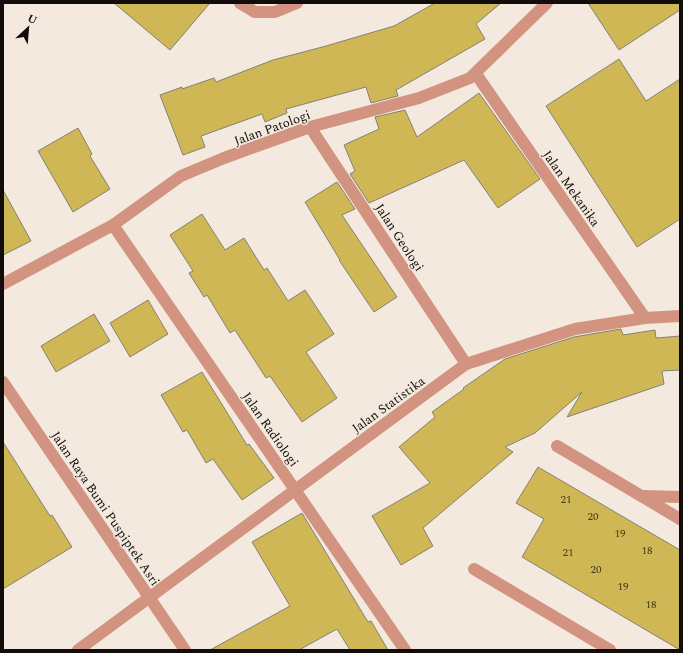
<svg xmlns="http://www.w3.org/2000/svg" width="683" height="653" viewBox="0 0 683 653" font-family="Spectral,serif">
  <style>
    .building { fill: #cfb755; stroke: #848175 }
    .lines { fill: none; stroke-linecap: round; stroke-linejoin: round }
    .minor { stroke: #d29381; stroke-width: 12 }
    .labels { text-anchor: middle; stroke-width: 3; stroke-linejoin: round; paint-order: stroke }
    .number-label { font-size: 11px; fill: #40381d }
    .street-label { font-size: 13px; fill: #110d0a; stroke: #f4e9de }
  </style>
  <rect width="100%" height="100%" fill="#f4e9de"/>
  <g class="building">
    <path d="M 114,3 L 210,3 L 170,50 Z"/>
    <path d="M 435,3 L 501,3 L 476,24 L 485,39 L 396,90 L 398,96 L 371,103 L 366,87 L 286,109 L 287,113 L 265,122 L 262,114 L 201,136 L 205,147 L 183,155 L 160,95 L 182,87 L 182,89 L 214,78 L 216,82 L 273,60 L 326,46 L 394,26 Z"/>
    <path d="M 588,3 L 680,3 L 680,10 L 619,50 Z"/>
    <path d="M 619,59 L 646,101 L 680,79 L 680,219 L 637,247 L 546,106 Z"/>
    <path d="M 479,93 L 540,179 L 498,208 L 464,160 L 369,203 L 350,174 L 355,171 L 344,145 L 379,129 L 375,117 L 405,110 L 417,137 Z"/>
    <path d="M 78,128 L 92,154 L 90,156 L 110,189 L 73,212 L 38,151 Z"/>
    <path d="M 337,182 L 355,209 L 342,215 L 397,297 L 374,312 L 339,260 L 340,260 L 305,202 Z"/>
    <path d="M 3,190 L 31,241 L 3,255 Z"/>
    <path d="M 202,214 L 225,250 L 244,238 L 264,270 L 267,268 L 288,301 L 305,290 L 334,334 L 306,352 L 337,398 L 302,422 L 270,376 L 266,378 L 235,330 L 230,333 L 207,295 L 204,297 L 189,273 L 193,271 L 170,235 Z"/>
    <path d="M 148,300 L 168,334 L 130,357 L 110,323 Z"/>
    <path d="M 94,314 L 110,341 L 56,372 L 41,346 Z"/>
    <path d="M 621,329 L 623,335 L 655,330 L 656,338 L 680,336 L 680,370 L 662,371 L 664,384 L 567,417 L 582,392 L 535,433 L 505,447 L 513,452 L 423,528 L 433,546 L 401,565 L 372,516 L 430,483 L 399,447 L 435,417 L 432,412 L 464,389 L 463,388 L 505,359 L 574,337 Z"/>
    <path d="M 202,372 L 247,445 L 249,444 L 274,478 L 242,500 L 213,459 L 206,463 L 187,430 L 183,432 L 161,395 Z"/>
    <path d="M 3,442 L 50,516 L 52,515 L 72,547 L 3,589 Z"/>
    <path d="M 538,467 L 680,550 L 680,650 L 522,557 L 544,519 L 516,503 Z"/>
    <path d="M 302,513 L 368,622 L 371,621 L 388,650 L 350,650 L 337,629 L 299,650 L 210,650 L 290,606 L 252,542 Z"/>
  </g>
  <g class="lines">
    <g class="minor">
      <path d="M 240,3 L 255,12 L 275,12 L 297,3"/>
      <path d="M 476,74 L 645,318"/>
      <path d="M 310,127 L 466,364"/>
      <path d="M 113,225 L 405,650"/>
      <path d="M 3,284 L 113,225 L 181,176 L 224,158 L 310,127 L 419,98 L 470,78 L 547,3"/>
      <path d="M 3,382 L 185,650"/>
      <path d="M 557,446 L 680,519"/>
      <path d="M 643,496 L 680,497"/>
      <path d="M 474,569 L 610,650"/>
      <path d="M 78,650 L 466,364 L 575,329 L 645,318 L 680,316"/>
    </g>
  </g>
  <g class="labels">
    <g class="number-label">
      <text x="566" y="503">21</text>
      <text x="593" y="520">20</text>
      <text x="620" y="537">19</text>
      <text x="647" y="554">18</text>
      <text x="568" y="556">21</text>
      <text x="596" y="573">20</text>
      <text x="623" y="590">19</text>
      <text x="651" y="608">18</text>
    </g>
    <g class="street-label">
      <text transform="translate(272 127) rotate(-20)" y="5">Jalan Patologi</text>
      <text transform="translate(572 188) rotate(55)" y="5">Jalan Mekanika</text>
      <text transform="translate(400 237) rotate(57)" y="5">Jalan Geologi</text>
      <text transform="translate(388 404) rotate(-36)" y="5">Jalan Statistika</text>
      <text transform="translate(271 429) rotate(55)" y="5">Jalan Radiologi</text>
      <text transform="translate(106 508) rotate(56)" y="5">Jalan Raya Bumi Puspiptek Asri</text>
    </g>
  </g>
  <rect width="683" height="653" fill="none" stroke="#110d0a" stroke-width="8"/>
  <g transform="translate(28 28) rotate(26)" stroke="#f4e9de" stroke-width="3" paint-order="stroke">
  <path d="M0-3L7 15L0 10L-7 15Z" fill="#110d0a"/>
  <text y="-6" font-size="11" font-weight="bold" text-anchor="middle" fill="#110d0a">U</text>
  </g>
</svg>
